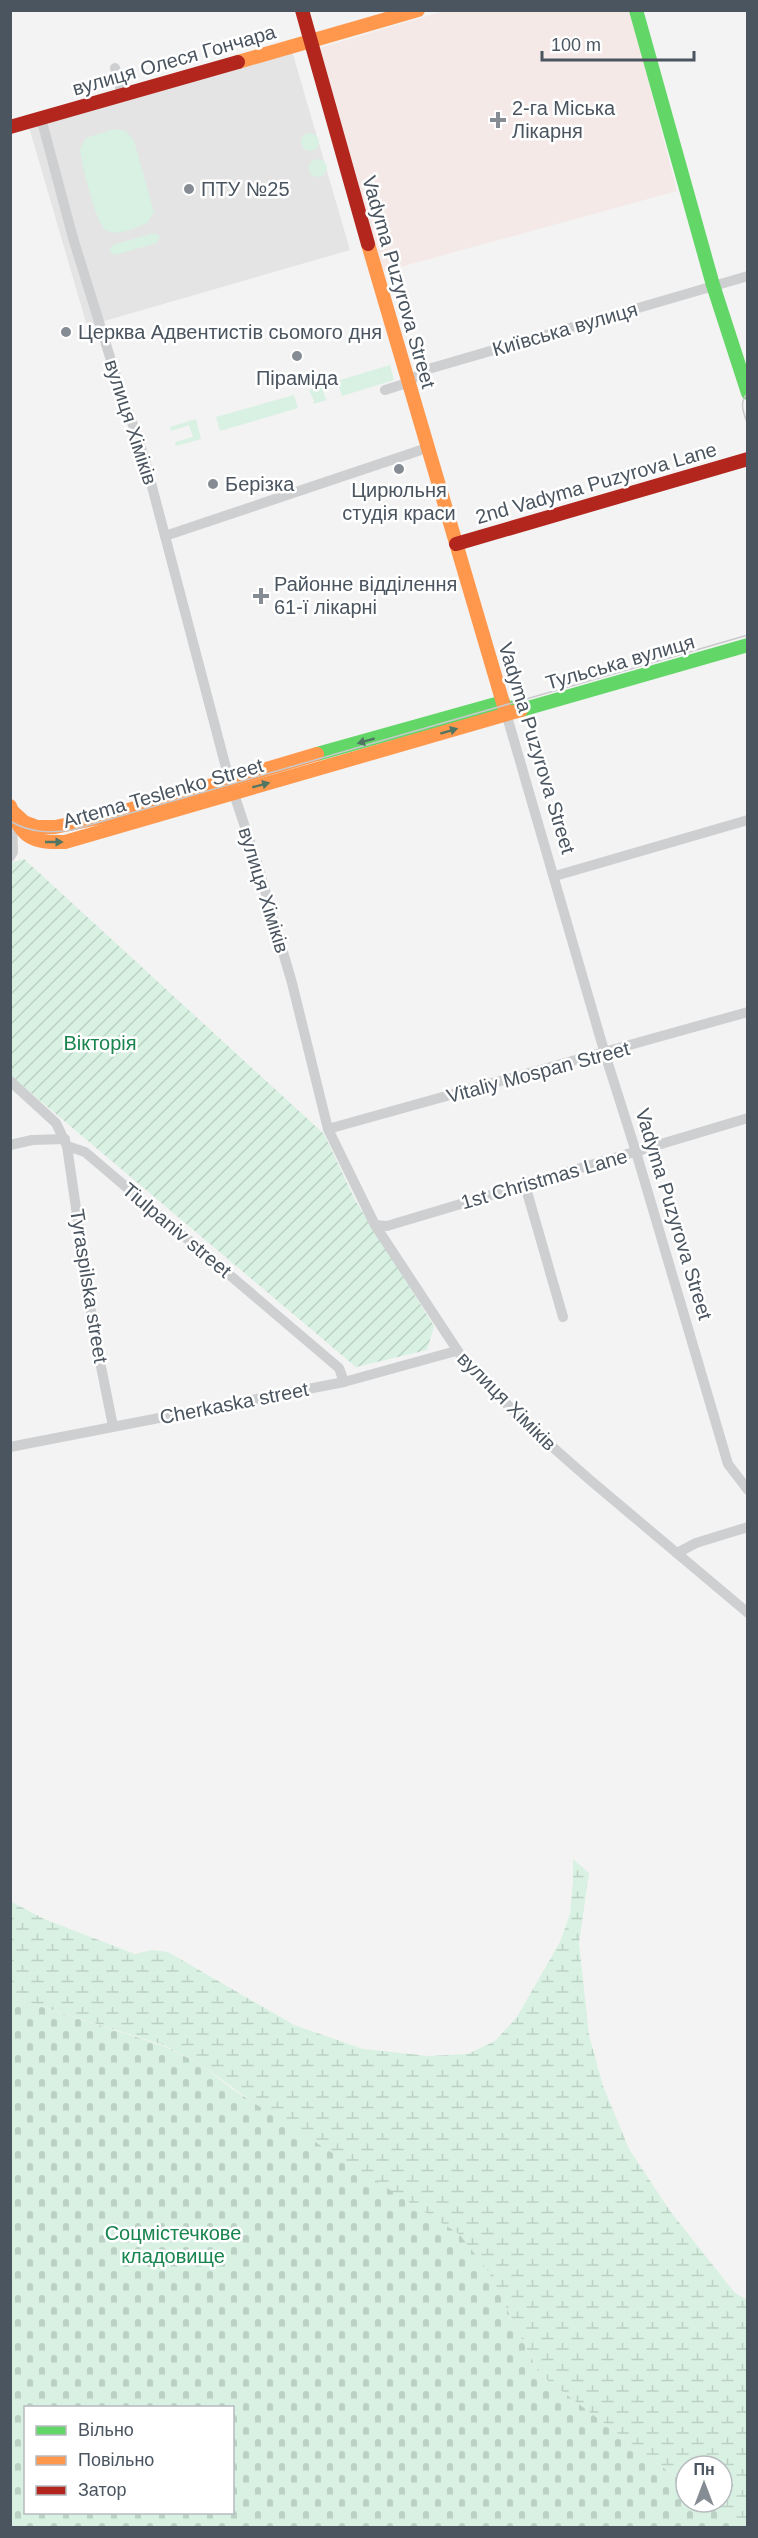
<svg xmlns="http://www.w3.org/2000/svg" width="758" height="2538" viewBox="0 0 758 2538" font-family="Helvetica,sans-serif">
  <style>
    .education { fill: #e5e4e5 }
    .medical { fill: #f5e9e8 }
    .grass { fill: #d8f1e2 }
    .wetland { fill: url(#wetland-marsh) }
    .cemetery { fill: url(#cemetery-stones); fill-rule: evenodd }
    .garden { fill: url(#garden-furrows) }
    .lines { fill: none; stroke-linecap: round; stroke-linejoin: round }
    .street { stroke: #cdcfd1; stroke-width: 10 }
    .fast { stroke: #63d668; stroke-width: 14 }
    .slow { stroke: #ff974d; stroke-width: 14 }
    .jam { stroke: #b3261e; stroke-width: 14 }
    .tram { stroke: #c8c9cb; stroke-width: 1.5 }
    .oneway { fill: #507562 }
    .poi-dot { fill: #858c93; stroke: #fff; stroke-width: 2 }
    .labels { text-anchor: middle; stroke-width: 5; stroke-linejoin: round; paint-order: stroke }
    .street-label { font-size: 20px; fill: #4a5560; stroke: #fff }
    .poi-label { font-size: 20px; fill: #4a5560; stroke: #fff; text-anchor: start }
    .park-label { font-size: 20px; fill: #18844e; stroke: #fff }
  </style>
  <defs>
    <pattern id="wetland-marsh" width="20" height="14" patternUnits="userSpaceOnUse" patternTransform="scale(1.5)"><rect width="20" height="14" fill="#d8f1e2"/><path d="M1 5h8M5 5V1M11 12h8M15 12V8" fill="none" stroke="#bbd1c4"/></pattern>
    <pattern id="cemetery-stones" width="16" height="16" patternUnits="userSpaceOnUse" patternTransform="scale(1.5)"><rect width="16" height="16" fill="#d8f1e2"/><path d="M2 7V4a2 2 0 0 1 4 0v3zM10 15v-3a2 2 0 0 1 4 0v3z" fill="#bbd1c4"/></pattern>
    <pattern id="garden-furrows" width="10" height="10" patternUnits="userSpaceOnUse" patternTransform="scale(1.5)"><rect width="10" height="10" fill="#d8f1e2"/><path d="M-1 1l2-2M0 10L10 0M9 11l2-2" fill="none" stroke="#bbd1c4"/></pattern>
  </defs>
  <rect width="100%" height="100%" fill="#f3f3f3"/>
  <path class="education" d="M 292,51 L 350,250 L 87,326 L 29,127 Z"/>
  <path class="medical" d="M 444,11 L 630,11 L 677,191 L 382,272 L 316,49 Z"/>
  <g class="grass">
    <path d="M 114,129 L 126,131 L 134,141 L 154,212 L 147,223 C 136,228 117,237 106,230 C 96,224 81,162 80,149 L 86,138 Z"/>
    <circle cx="310" cy="142" r="9"/>
    <circle cx="318" cy="168" r="9"/>
    <path d="M 154,233 L 160,236 L 157,243 L 115,255 L 109,251 L 113,245 Z"/>
    <path d="M 390,365 L 394,380 L 342,396 L 337,381 Z"/>
    <path d="M 323,386 L 325,398 L 327,400 L 313,404 L 314,401 L 309,390 Z"/>
    <path d="M 294,395 L 298,408 L 220,431 L 216,417 Z"/>
    <path d="M 196,419 L 201,439 L 176,446 L 175,442 L 193,437 L 189,425 L 171,431 L 170,427 Z"/>
  </g>
  <path class="wetland" d="M 573,1859 L 589,1873 L 579,1943 L 589,2035 L 603,2086 L 629,2149 L 670,2211 L 734,2292 L 747,2300 L 747,2527 L 742,2527 L 708,2502 L 722,2502 L 722,2466 L 686,2466 L 686,2485 L 539,2374 L 488,2271 L 200,2064 L 164,2045 L 11,1997 L 10,1901 L 44,1919 L 135,1954 L 152,1950 L 168,1952 L 294,2025 L 363,2049 L 429,2056 L 468,2054 L 495,2041 L 517,2017 L 560,1942 L 570,1914 L 573,1881 Z"/>
  <path class="cemetery" d="M 11,1997 L 164,2046 L 200,2064 L 232,2089 L 459,2234 L 488,2271 L 539,2374 L 686,2485 L 686,2502 L 708,2502 L 742,2527 L 11,2527 ZM 26,2408 L 232,2408 L 232,2512 L 26,2512 Z"/>
  <path class="garden" d="M 24,859 L 324,1134 L 355,1200 L 434,1326 L 427,1350 L 356,1367 L 11,1076 L 10,863 Z"/>
  <g class="lines">
    <g class="street">
      <path d="M 115,68 L 122,95"/>
      <path d="M 41,118 L 73,238 L 114,370 L 145,460 L 229,779 L 257,863 L 292,983 L 328,1129 L 375,1225 L 467,1365 L 532,1429 L 590,1480 L 748,1613"/>
      <path d="M 385,390 L 407,383 L 425,370 L 748,276"/>
      <path d="M 165,536 L 427,448"/>
      <path d="M 506,713 L 605,1054 L 636,1152 L 728,1464 L 748,1490"/>
      <path d="M 10,857 L 13,852 L 12,817"/>
      <path d="M 555,876 L 748,820"/>
      <path d="M 10,1081 L 56,1123 L 67,1146 L 85,1152 L 339,1368 L 344,1382"/>
      <path d="M 328,1129 L 748,1012"/>
      <path d="M 10,1145 L 32,1140 L 65,1139"/>
      <path d="M 67,1146 L 94,1332 L 113,1426"/>
      <path d="M 525,1185 L 563,1317"/>
      <path d="M 375,1225 L 387,1226 L 748,1118"/>
      <path d="M 10,1447 L 344,1382 L 456,1351"/>
      <path d="M 677,1553 L 696,1543 L 748,1527"/>
    </g>
    <g class="fast">
      <path d="M 636,10 L 713,285 L 748,393"/>
      <path d="M 514,707 L 521,710 L 748,645"/>
      <path d="M 317,754 L 503,702"/>
    </g>
    <g class="slow">
      <path d="M 238,62 L 418,10"/>
      <path d="M 368,244 L 506,713"/>
      <path d="M 10,806 C 21,838 32,843 65,842 L 521,710"/>
      <path d="M 13,812 L 24,822 L 37,827 L 55,827 L 108,816 L 317,754"/>
    </g>
    <g class="jam">
      <path d="M 302,10 L 368,244"/>
      <path d="M 10,127 L 238,62"/>
      <path d="M 456,544 L 748,459"/>
    </g>
    <g class="tram">
      <path d="M 748,393 C 738,402 744,414 748,425"/>
      <path d="M 10,821 C 30,833 50,833 72,830 L 748,635"/>
    </g>
  </g>
  <defs><path id="oneway-solid" d="M-6-.8H1V-3.2L6.5 0L1 3.2V.8H-6Z" transform="scale(1.5)"/></defs>
  <g class="oneway">
    <use href="#oneway-solid" transform="translate(449 731) rotate(-17)"/>
    <use href="#oneway-solid" transform="translate(366 741) rotate(164)"/>
    <use href="#oneway-solid" transform="translate(261 785) rotate(-15)"/>
    <use href="#oneway-solid" transform="translate(54 842)"/>
  </g>
  <g class="poi-dot">
    <path d="M495 111h6v6h6v6h-6v6h-6v-6h-6v-6h6z"/>
    <circle cx="189" cy="189" r="6"/>
    <circle cx="66" cy="332" r="6"/>
    <circle cx="297" cy="356" r="6"/>
    <circle cx="399" cy="469" r="6"/>
    <circle cx="213" cy="484" r="6"/>
    <path d="M258 587h6v6h6v6h-6v6h-6v-6h-6v-6h6z"/>
  </g>
  <g class="labels">
    <g class="street-label">
      <text transform="translate(174 60) rotate(-16)" y="7">вулиця Олеся Гончара</text>
      <text transform="translate(399 282) rotate(74)" y="7">Vadyma Puzyrova Street</text>
      <text transform="translate(565 329) rotate(-16)" y="7">Київська вулиця</text>
      <text transform="translate(131 422) rotate(72)" y="7">вулиця Хіміків</text>
      <text transform="translate(596 483) rotate(-16)" y="7">2nd Vadyma Puzyrova Lane</text>
      <text transform="translate(620 662) rotate(-16)" y="7">Тульська вулиця</text>
      <text transform="translate(537 748) rotate(73)" y="7">Vadyma Puzyrova Street</text>
      <text transform="translate(163 793) rotate(-16)" y="7">Artema Teslenko Street</text>
      <text transform="translate(264 890) rotate(73)" y="7">вулиця Хіміків</text>
      <text transform="translate(538 1072) rotate(-15)" y="7">Vitaliy Mospan Street</text>
      <text transform="translate(544 1179) rotate(-16)" y="7">1st Christmas Lane</text>
      <text transform="translate(674 1214) rotate(73)" y="7">Vadyma Puzyrova Street</text>
      <text transform="translate(177 1230) rotate(40)" y="7">Tiulpaniv street</text>
      <text transform="translate(89 1286) rotate(81)" y="7">Tyraspilska street</text>
      <text transform="translate(507 1401) rotate(45)" y="7">вулиця Хіміків</text>
      <text transform="translate(234 1403) rotate(-11)" y="7">Cherkaska street</text>
    </g>
    <g class="poi-label">
      <text x="512" y="115">2-га Міська<tspan x="512" dy="23">Лікарня</tspan></text>
      <text x="201" y="196">ПТУ №25</text>
      <text x="78" y="339">Церква Адвентистів сьомого дня</text>
      <text x="297" y="385" text-anchor="middle">Піраміда</text>
      <text x="225" y="491">Берізка</text>
      <text x="399" y="497" text-anchor="middle">Цирюльня<tspan x="399" dy="23">студія краси</tspan></text>
      <text x="274" y="591">Районне відділення<tspan x="274" dy="23">61-ї лікарні</tspan></text>
    </g>
    <g class="park-label">
      <text x="100" y="1050">Вікторія</text>
      <text x="173" y="2240">Соцмістечкове<tspan x="173" dy="23">кладовище</tspan></text>
    </g>
  </g>
  <rect width="758" height="2538" fill="none" stroke="#4a5560" stroke-width="24"/>
  <rect x="24" y="2406" width="210" height="108" fill="#ffffff" stroke="#b7bbbf" stroke-width="1.5"/>
  <rect x="36" y="2426" width="30" height="9" fill="#63d668" stroke="#b7bbbf" stroke-width="1.5"/>
  <text x="78" y="2436" font-size="18" fill="#4a5560">Вільно</text>
  <rect x="36" y="2456" width="30" height="9" fill="#ff974d" stroke="#b7bbbf" stroke-width="1.5"/>
  <text x="78" y="2466" font-size="18" fill="#4a5560">Повільно</text>
  <rect x="36" y="2486" width="30" height="9" fill="#b3261e" stroke="#b7bbbf" stroke-width="1.5"/>
  <text x="78" y="2496" font-size="18" fill="#4a5560">Затор</text>
  <g transform="translate(704 2484)"><circle r="28" fill="#ffffff" stroke="#b7bbbf" stroke-width="1.5"/>
  <path d="M0-4.5L10 22L0 15L-10 22Z" fill="#858c93"/>
  <text y="-9" font-size="16" font-weight="bold" text-anchor="middle" fill="#4a5560">Пн</text>
  </g>
  <path d="M542 51v9h152v-9" fill="none" stroke="#4a5560" stroke-width="3"/>
  <text x="551" y="51" font-size="18" fill="#4a5560" stroke="#ffffff" stroke-width="4.5" paint-order="stroke">100 m</text>
</svg>
